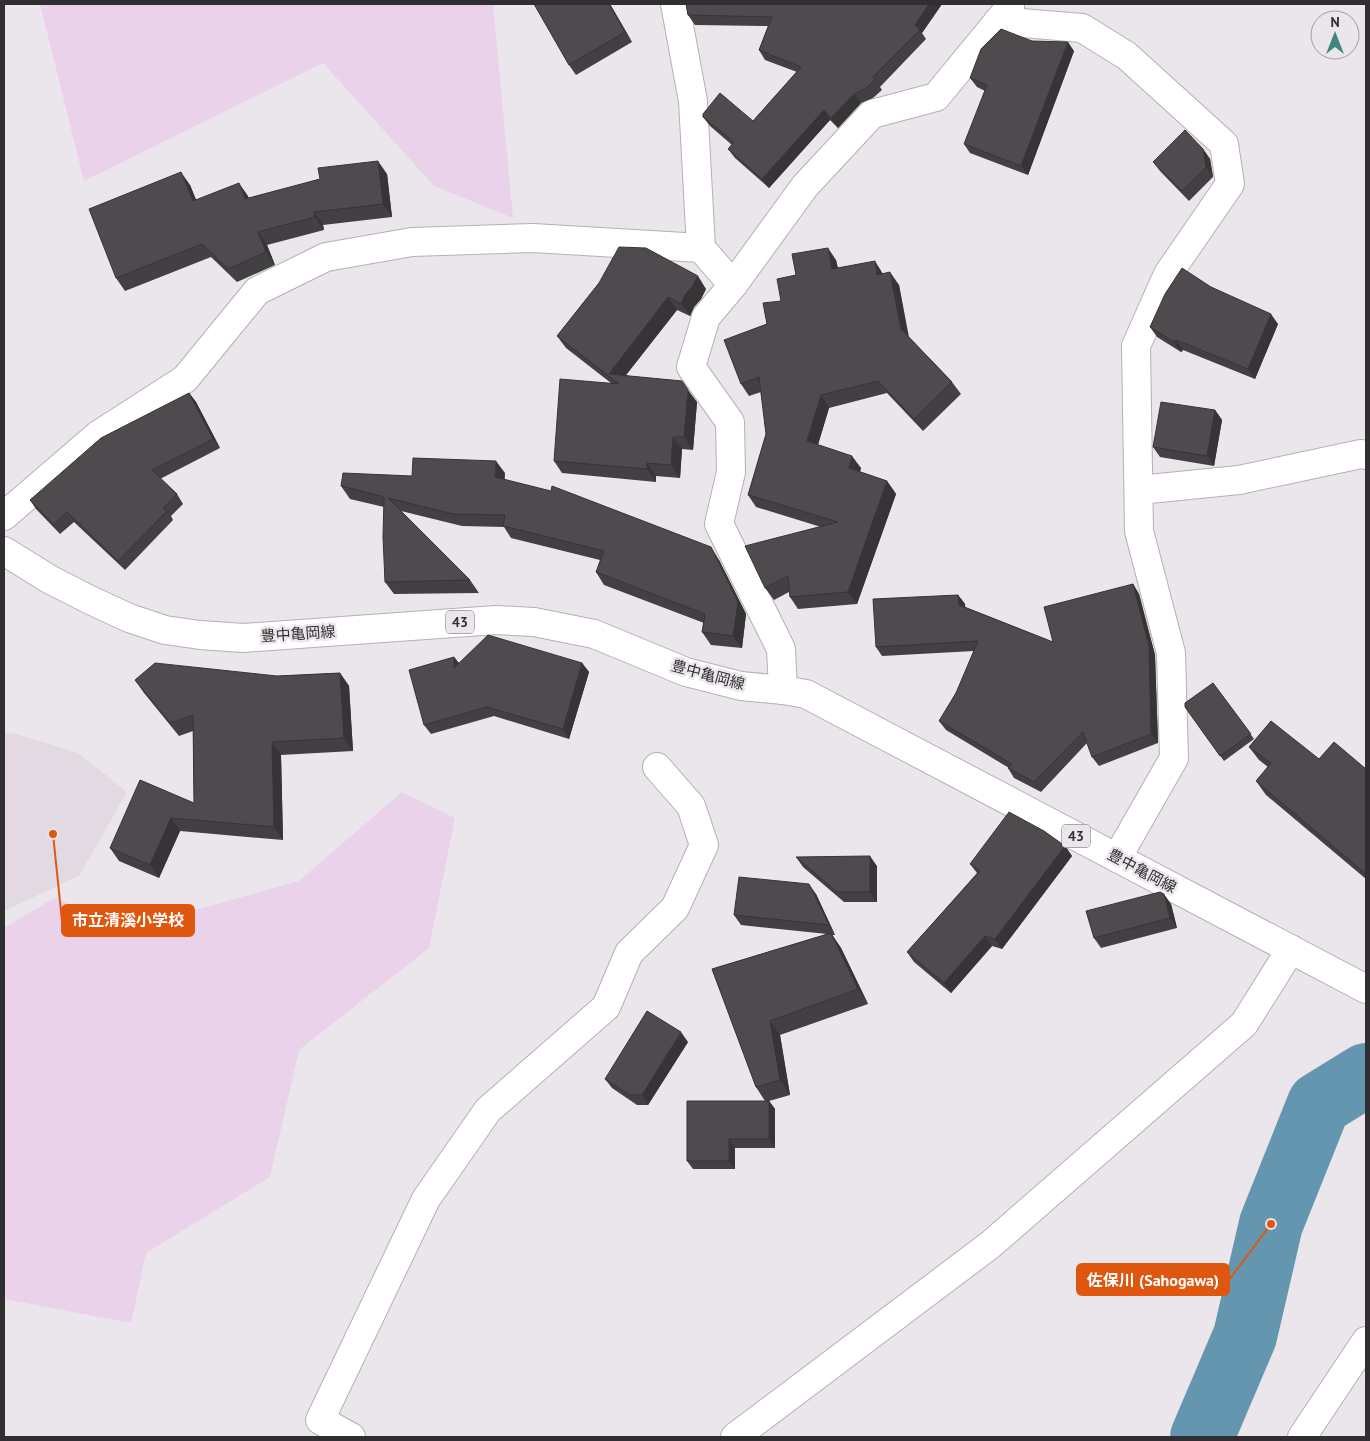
<svg xmlns="http://www.w3.org/2000/svg" width="1370" height="1441" viewBox="0 0 1370 1441" font-family="'PT Sans','Noto Sans JP',sans-serif">
  <style>
    .built { fill: #e3d9e3 }
    .green { fill: #ead2eb }
    .lines { fill: none; stroke-linecap: round; stroke-linejoin: round }
    .river { stroke: #6497af; stroke-width: 64 }
    .minor-casing { stroke: #b4b0b4; stroke-width: 30 }
    .secondary-casing { stroke: #b4b0b4; stroke-width: 30 }
    .primary-casing { stroke: #b4b0b4; stroke-width: 30 }
    .minor { stroke: #fff; stroke-width: 28 }
    .secondary { stroke: #fff; stroke-width: 28 }
    .primary { stroke: #fff; stroke-width: 28 }
    .wall { fill: #434043 }
    .shaded-wall { fill: #373437 }
    .building { fill: #4e4a4e; stroke: #373437 }
    .labels { text-anchor: middle; stroke-width: 5; stroke-linejoin: round; paint-order: stroke }
    .shield { fill: #ebe6eb; stroke: #686568; stroke-width: 1 }
    .shield-label { font-size: 14px; font-weight: bold; fill: #302e30 }
    .street-label { font-size: 15px; fill: #302e30; stroke: #ebe6eb }
    .leader { fill: none; stroke: #df570e; stroke-width: 2 }
    .callout-dot { fill: #df570e; stroke: #ebe6eb; stroke-width: 2 }
    .callout { fill: #df570e; stroke: #df570e; stroke-width: 2 }
    .callout-label { font-size: 16px; text-anchor: middle; font-weight: bold; fill: #fff }
  </style>
  <rect width="100%" height="100%" fill="#ebe6eb"/>
  <path class="built" d="M 4,733 L 16,734 L 78,753 L 127,792 L 79,876 L 4,911 Z"/>
  <g class="green">
    <path d="M 40,4 L 493,4 L 513,218 L 434,186 L 323,63 L 84,181 Z"/>
    <path d="M 402,792 L 455,818 L 429,948 L 299,1050 L 270,1177 L 146,1253 L 131,1323 L 4,1299 L 4,928 L 56,897 L 120,931 L 299,881 Z"/>
  </g>
  <g class="lines">
    <path class="river" d="M 1202,1437 L 1245,1336 L 1271,1224 L 1319,1104 L 1366,1075"/>
    <defs>
      <g id="minor">
        <path d="M 675,4 L 693,101 L 701,248 L 733,285 L 706,317 L 691,367 L 730,422 L 731,472 L 719,524 L 781,649 L 783,690"/>
        <path d="M 998,21 L 1082,28 L 1127,56 L 1224,144 L 1230,184 L 1168,274 L 1136,346 L 1139,531 L 1171,653 L 1174,758 L 1117,858"/>
        <path d="M 733,285 L 805,186 L 872,114 L 936,97 L 1010,7"/>
        <path d="M 1139,490 L 1239,480 L 1361,454 L 1366,455"/>
        <path d="M 4,516 L 98,435 L 185,379 L 257,291 L 326,257 L 412,242 L 533,238 L 701,248"/>
        <path d="M 351,1437 L 320,1420 L 426,1199 L 488,1110 L 606,1007 L 629,953 L 675,908 L 704,845 L 691,806 L 657,767"/>
        <path d="M 735,1437 L 990,1245 L 1244,1024 L 1291,949"/>
      </g>
      <path id="secondary" d="M 1302,1437 L 1366,1341"/>
      <path id="primary" d="M 4,551 L 49,579 L 88,599 L 129,618 L 165,630 L 200,635 L 243,638 L 496,620 L 534,622 L 594,634 L 686,672 L 741,686 L 783,690 L 806,694 L 1366,989"/>
    </defs>
    <use href="#minor" class="minor-casing"/>
    <use href="#secondary" class="secondary-casing"/>
    <use href="#primary" class="primary-casing"/>
    <use href="#minor" class="minor"/>
    <use href="#secondary" class="secondary"/>
    <use href="#primary" class="primary"/>
  </g>
  <g class="wall">
    <path d="M 534,4 L 610,4 L 632,42 L 576,75 L 569,65 Z"/>
    <path d="M 686,4 L 942,4 L 922,33 L 926,39 L 880,87 L 882,90 L 873,98 L 861,103 L 838,128 L 830,120 L 769,188 L 735,158 L 728,149 L 732,145 L 710,126 L 703,117 L 753,121 L 797,72 L 765,60 L 759,50 L 768,26 L 695,25 L 688,15 Z"/>
    <path d="M 1032,41 L 1074,51 L 1028,175 L 970,153 L 964,144 L 985,91 L 977,87 L 970,78 Z"/>
    <path d="M 1203,149 L 1210,159 L 1213,177 L 1189,201 L 1160,171 L 1153,162 Z"/>
    <path d="M 387,174 L 392,217 L 323,225 L 324,230 L 267,245 L 275,265 L 237,282 L 211,257 L 125,291 L 116,278 L 190,185 L 196,200 L 248,196 L 248,198 Z"/>
    <path d="M 836,260 L 838,268 L 883,274 L 899,285 L 909,337 L 952,382 L 961,394 L 923,431 L 887,393 L 829,408 L 818,445 L 861,468 L 860,472 L 887,481 L 896,494 L 857,604 L 798,609 L 790,597 L 789,592 L 774,600 L 765,588 L 821,527 L 756,507 L 748,495 L 766,434 L 761,392 L 749,396 L 741,384 L 767,324 L 796,275 Z"/>
    <path d="M 599,283 L 706,289 L 701,299 L 694,307 L 690,316 L 677,310 L 626,375 L 697,402 L 693,450 L 682,449 L 680,478 L 656,476 L 656,482 L 562,473 L 554,461 L 611,383 L 566,348 L 557,336 Z"/>
    <path d="M 1211,287 L 1278,324 L 1255,379 L 1183,350 L 1181,352 L 1157,337 L 1150,327 Z"/>
    <path d="M 189,393 L 196,402 L 220,448 L 160,479 L 177,494 L 183,504 L 171,516 L 173,520 L 125,570 L 74,522 L 60,534 L 36,509 L 30,500 Z"/>
    <path d="M 1215,410 L 1222,420 L 1214,466 L 1160,457 L 1153,447 Z"/>
    <path d="M 505,473 L 504,479 L 719,560 L 746,614 L 742,648 L 711,645 L 702,632 L 704,623 L 604,585 L 596,572 L 600,560 L 511,538 L 504,527 L 462,526 L 401,511 L 470,580 L 479,593 L 394,594 L 385,582 L 384,507 L 350,499 L 341,486 L 412,476 Z"/>
    <path d="M 1133,584 L 1139,594 L 1155,655 L 1158,743 L 1099,766 L 1092,757 L 1087,743 L 1041,792 L 1014,778 L 1008,768 L 1009,768 L 946,730 L 939,721 L 956,693 L 974,651 L 882,656 L 876,647 L 958,595 L 965,604 L 965,607 L 1053,642 Z"/>
    <path d="M 454,657 L 459,663 L 582,663 L 589,672 L 569,739 L 494,716 L 431,734 L 424,725 Z"/>
    <path d="M 340,673 L 349,686 L 353,751 L 281,755 L 283,840 L 180,831 L 159,878 L 119,861 L 110,848 L 194,803 L 193,731 L 179,736 L 144,693 L 135,680 L 277,676 Z"/>
    <path d="M 1213,683 L 1254,739 L 1224,761 L 1185,707 Z"/>
    <path d="M 1249,747 L 1319,759 L 1366,769 L 1366,879 L 1266,795 L 1256,781 L 1268,767 L 1259,760 Z"/>
    <path d="M 1065,846 L 1072,856 L 1002,949 L 992,946 L 951,993 L 914,962 L 907,952 L 977,873 L 970,864 Z"/>
    <path d="M 796,857 L 877,866 L 877,902 L 844,902 L 803,867 Z"/>
    <path d="M 816,894 L 835,935 L 832,935 L 841,948 L 868,1004 L 780,1035 L 790,1095 L 769,1101 L 775,1109 L 775,1148 L 735,1148 L 735,1169 L 693,1169 L 687,1161 L 765,1101 L 756,1087 L 712,969 L 827,934 L 741,925 L 734,915 Z"/>
    <path d="M 1171,904 L 1177,928 L 1101,948 L 1094,938 Z"/>
    <path d="M 688,1042 L 648,1105 L 637,1105 L 612,1088 L 605,1079 Z"/>
  </g>
  <g class="shaded-wall">
    <path d="M 609,4 L 610,4 L 632,42 L 625,32 Z"/>
    <path d="M 929,4 L 942,4 L 922,33 L 915,25 Z"/>
    <path d="M 1068,42 L 1074,51 L 1028,175 L 1021,166 Z"/>
    <path d="M 854,94 L 861,103 L 838,128 L 831,118 Z"/>
    <path d="M 824,110 L 830,120 L 769,188 L 762,179 Z"/>
    <path d="M 1203,149 L 1210,159 L 1213,177 L 1206,167 Z"/>
    <path d="M 378,161 L 387,174 L 392,217 L 383,204 Z"/>
    <path d="M 181,172 L 190,185 L 202,214 L 193,201 Z"/>
    <path d="M 239,183 L 248,196 L 254,211 L 245,199 Z"/>
    <path d="M 314,212 L 323,225 L 324,230 L 315,217 Z"/>
    <path d="M 258,232 L 267,245 L 275,265 L 266,252 Z"/>
    <path d="M 828,248 L 836,260 L 840,281 L 832,269 Z"/>
    <path d="M 875,261 L 883,274 L 877,275 Z"/>
    <path d="M 890,272 L 899,285 L 909,342 L 901,329 Z"/>
    <path d="M 698,276 L 706,289 L 701,299 L 694,307 L 690,316 L 681,304 L 685,295 Z"/>
    <path d="M 668,297 L 677,310 L 619,384 L 609,374 Z"/>
    <path d="M 1271,314 L 1278,324 L 1255,379 L 1248,369 Z"/>
    <path d="M 1176,340 L 1183,350 L 1181,352 L 1174,342 Z"/>
    <path d="M 688,390 L 697,402 L 693,450 L 684,437 Z"/>
    <path d="M 189,393 L 196,402 L 220,448 L 213,439 Z"/>
    <path d="M 821,395 L 829,408 L 815,454 L 807,441 Z"/>
    <path d="M 1215,410 L 1222,420 L 1214,466 L 1207,456 Z"/>
    <path d="M 673,437 L 682,449 L 680,478 L 671,465 Z"/>
    <path d="M 852,456 L 861,468 L 857,480 L 849,468 Z"/>
    <path d="M 496,461 L 505,473 L 504,489 L 495,477 Z"/>
    <path d="M 647,463 L 656,476 L 656,482 L 647,469 Z"/>
    <path d="M 887,481 L 896,494 L 857,604 L 848,592 Z"/>
    <path d="M 711,547 L 719,560 L 746,614 L 742,648 L 733,636 Z"/>
    <path d="M 1133,584 L 1139,594 L 1155,655 L 1158,743 L 1151,734 Z"/>
    <path d="M 958,595 L 965,604 L 966,614 L 959,605 Z"/>
    <path d="M 454,657 L 461,666 L 454,668 Z"/>
    <path d="M 582,663 L 589,672 L 569,739 L 563,729 Z"/>
    <path d="M 340,673 L 349,686 L 353,751 L 344,738 Z"/>
    <path d="M 272,742 L 281,755 L 283,840 L 274,827 Z"/>
    <path d="M 171,818 L 180,831 L 159,878 L 150,865 Z"/>
    <path d="M 1065,846 L 1072,856 L 1002,949 L 995,939 Z"/>
    <path d="M 870,856 L 877,866 L 877,902 L 870,892 Z"/>
    <path d="M 809,884 L 816,894 L 835,935 L 829,925 Z"/>
    <path d="M 1164,894 L 1171,904 L 1177,928 L 1170,918 Z"/>
    <path d="M 831,933 L 841,948 L 868,1004 L 858,989 Z"/>
    <path d="M 985,936 L 992,946 L 951,993 L 944,983 Z"/>
    <path d="M 770,1021 L 780,1035 L 790,1095 L 780,1080 Z"/>
    <path d="M 681,1032 L 688,1042 L 648,1105 L 642,1095 Z"/>
    <path d="M 769,1101 L 775,1109 L 775,1148 L 769,1139 Z"/>
    <path d="M 729,1139 L 735,1148 L 735,1169 L 729,1161 Z"/>
  </g>
  <g class="building">
    <path d="M 534,4 L 609,4 L 625,32 L 569,65 Z"/>
    <path d="M 686,4 L 929,4 L 915,25 L 920,30 L 873,77 L 875,80 L 866,88 L 854,94 L 831,118 L 824,110 L 762,179 L 728,149 L 734,142 L 703,117 L 703,114 L 720,93 L 753,121 L 801,67 L 759,50 L 772,17 L 688,15 Z"/>
    <path d="M 1001,29 L 1032,41 L 1068,42 L 1021,166 L 964,144 L 987,85 L 970,78 L 981,49 Z"/>
    <path d="M 1185,130 L 1203,149 L 1206,167 L 1182,191 L 1153,162 Z"/>
    <path d="M 378,161 L 383,204 L 314,212 L 315,217 L 258,232 L 266,252 L 228,269 L 202,244 L 116,278 L 89,209 L 181,172 L 193,201 L 239,183 L 245,199 L 320,179 L 318,168 Z"/>
    <path d="M 619,247 L 646,248 L 698,276 L 692,287 L 685,295 L 681,304 L 668,297 L 609,374 L 682,381 L 688,390 L 684,437 L 673,437 L 671,465 L 647,463 L 647,469 L 554,461 L 560,379 L 619,384 L 557,336 L 599,283 Z"/>
    <path d="M 828,248 L 832,269 L 875,261 L 877,275 L 890,272 L 901,329 L 952,382 L 914,419 L 878,381 L 821,395 L 807,441 L 852,456 L 849,468 L 887,481 L 848,592 L 790,597 L 788,576 L 765,588 L 745,546 L 838,522 L 748,495 L 766,434 L 759,377 L 741,384 L 724,340 L 767,324 L 763,303 L 781,301 L 777,279 L 796,275 L 792,254 Z"/>
    <path d="M 1182,268 L 1211,287 L 1271,314 L 1248,369 L 1176,340 L 1174,342 L 1150,327 L 1165,294 Z"/>
    <path d="M 189,393 L 213,439 L 152,470 L 177,494 L 163,508 L 167,511 L 118,561 L 67,512 L 54,525 L 30,500 L 101,438 Z"/>
    <path d="M 1161,402 L 1215,410 L 1207,456 L 1153,447 Z"/>
    <path d="M 413,458 L 496,461 L 495,477 L 551,491 L 552,486 L 711,547 L 738,602 L 733,636 L 702,632 L 705,614 L 596,572 L 604,551 L 503,526 L 505,515 L 453,514 L 388,498 L 470,580 L 385,582 L 383,537 L 384,497 L 341,486 L 343,473 L 412,476 Z"/>
    <path d="M 1133,584 L 1149,646 L 1151,734 L 1092,757 L 1083,732 L 1034,782 L 1008,768 L 1012,764 L 939,721 L 956,693 L 978,641 L 876,647 L 873,599 L 958,595 L 959,605 L 1053,642 L 1044,607 Z"/>
    <path d="M 488,635 L 582,663 L 563,729 L 487,707 L 424,725 L 409,670 L 454,657 L 454,668 Z"/>
    <path d="M 155,663 L 277,676 L 340,673 L 344,738 L 272,742 L 274,827 L 171,818 L 150,865 L 110,848 L 140,780 L 194,803 L 193,715 L 170,723 L 135,680 Z"/>
    <path d="M 1213,683 L 1251,734 L 1220,756 L 1185,707 L 1185,703 Z"/>
    <path d="M 1271,721 L 1319,759 L 1334,742 L 1366,769 L 1366,874 L 1256,781 L 1271,763 L 1249,747 Z"/>
    <path d="M 1009,812 L 1044,831 L 1065,846 L 995,939 L 985,936 L 944,983 L 907,952 L 980,871 L 970,864 Z"/>
    <path d="M 870,856 L 870,892 L 837,892 L 796,857 Z"/>
    <path d="M 739,877 L 809,884 L 829,925 L 734,915 Z"/>
    <path d="M 1160,892 L 1164,894 L 1170,918 L 1094,938 L 1086,911 Z"/>
    <path d="M 831,933 L 858,989 L 770,1021 L 780,1080 L 756,1087 L 712,969 Z"/>
    <path d="M 647,1011 L 681,1032 L 642,1095 L 630,1095 L 605,1079 Z"/>
    <path d="M 687,1101 L 769,1101 L 769,1139 L 729,1139 L 729,1161 L 687,1161 Z"/>
  </g>
  <g class="labels">
    <g class="shield">
      <rect x="446" y="610.5" width="28" height="23" rx="4"/>
      <rect x="1062" y="824.5" width="28" height="23" rx="4"/>
    </g>
    <g class="shield-label">
      <text x="460" y="627">43</text>
      <text x="1076" y="841">43</text>
    </g>
    <g class="street-label">
      <text transform="translate(298 634) rotate(-4)" y="5">豊中亀岡線</text>
      <text transform="translate(708 675) rotate(15)" y="5">豊中亀岡線</text>
      <text transform="translate(1142 871) rotate(28)" y="5">豊中亀岡線</text>
    </g>
  </g>
  <path class="leader" d="M53 834L62 921M1271 1224L1229 1280"/>
  <g class="callout-dot">
    <circle cx="53" cy="834" r="5"/>
    <circle cx="1271" cy="1224" r="5"/>
  </g>
  <g class="callout">
    <rect x="62" y="905" width="132" height="31" rx="5"/>
    <rect x="1077" y="1264" width="152" height="31" rx="5"/>
  </g>
  <g class="callout-label">
    <text x="128" y="926">市立清溪小学校</text>
    <text x="1153" y="1286">佐保川 (Sahogawa)</text>
  </g>
  <rect width="1370" height="1441" fill="none" stroke="#302e30" stroke-width="10"/>
  <g transform="translate(1335 35)"><circle r="24" fill="#ebe6eb" stroke="#a09ca0"/>
  <path d="M0-4L9 19L0 12L-9 19Z" fill="#408780"/>
  <text y="-8" font-size="14" font-weight="bold" text-anchor="middle" fill="#302e30">N</text>
  </g>
</svg>
